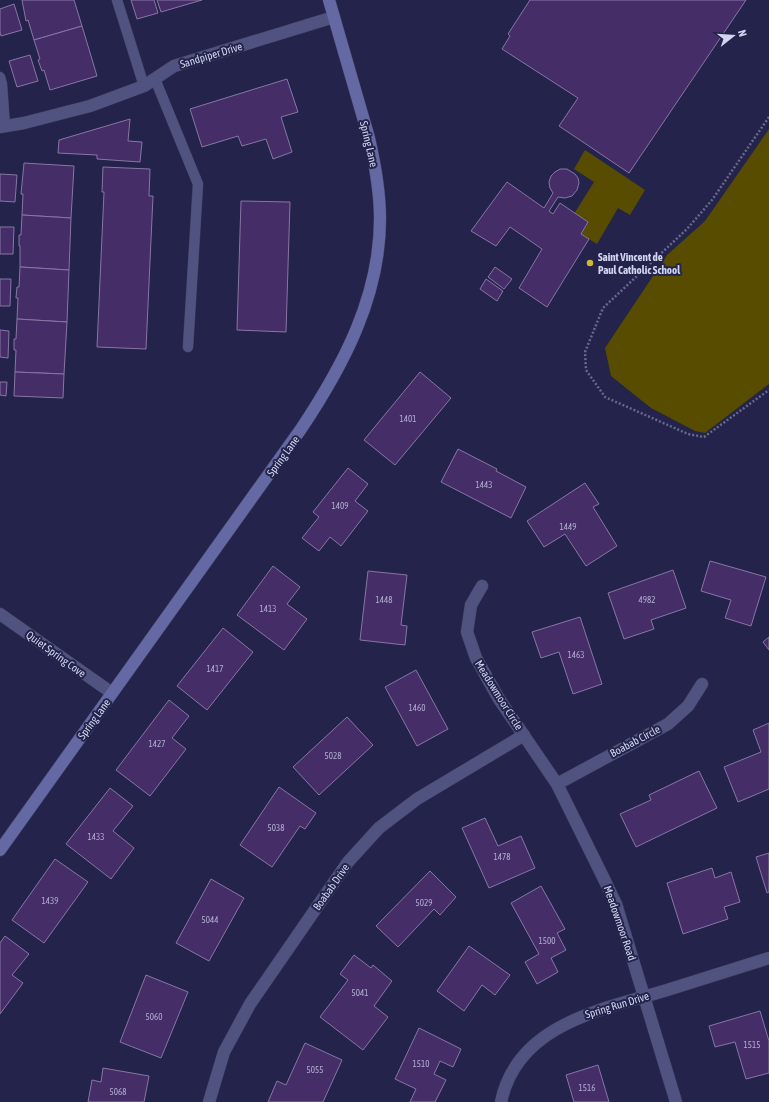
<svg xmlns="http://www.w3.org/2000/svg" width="769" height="1102" viewBox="0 0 769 1102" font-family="'Asap Condensed',sans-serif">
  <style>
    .green { fill: #574c00 }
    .building { fill: #452e67; stroke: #8776a5 }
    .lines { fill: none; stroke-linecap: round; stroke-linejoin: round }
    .lane-casing { stroke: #413f62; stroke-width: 11 }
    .street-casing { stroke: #413f62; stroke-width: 13 }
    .secondary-casing { stroke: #413f62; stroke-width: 13 }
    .path { stroke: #68698c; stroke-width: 2.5; stroke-dasharray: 2 2; stroke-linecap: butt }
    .lane { stroke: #505380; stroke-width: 10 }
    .street { stroke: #505380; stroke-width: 12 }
    .secondary { stroke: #6468a3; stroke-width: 12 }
    .poi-dot { fill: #cdb938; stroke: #23234b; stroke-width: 1.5 }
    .labels { text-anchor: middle; stroke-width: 4; stroke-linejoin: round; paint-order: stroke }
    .number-label { font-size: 9px; fill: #afabce }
    .street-label { font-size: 11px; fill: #d2d5f0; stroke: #23234b }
    .poi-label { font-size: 11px; font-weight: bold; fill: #d2d5f0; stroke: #23234b; text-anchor: start }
  </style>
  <rect width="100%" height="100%" fill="#23234b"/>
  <g class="green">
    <path d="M 769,129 L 769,384 L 705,433 L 695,431 L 651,408 L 611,376 L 605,348 L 667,255 L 705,221 Z"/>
    <path d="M 585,150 L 645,190 L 630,215 L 618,208 L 597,244 L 581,234 L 588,222 L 574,214 L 594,182 L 574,169 Z"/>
  </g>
  <g class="building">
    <path d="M 22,0 L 74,0 L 82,26 L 34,40 L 28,20 L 26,21 Z"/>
    <path d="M 131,0 L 154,0 L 158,13 L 137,19 Z"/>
    <path d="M 157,0 L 202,0 L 161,12 Z"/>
    <path d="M 530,0 L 746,0 L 629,173 L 559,126 L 578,98 L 502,49 L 510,36 L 508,34 Z"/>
    <path d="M 14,4 L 22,30 L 1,36 L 0,32 L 0,9 Z"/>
    <path d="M 82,26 L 97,76 L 50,90 L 44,70 L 42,71 L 38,60 L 40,59 L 34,40 Z"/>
    <path d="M 30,55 L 38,81 L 17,87 L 9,61 Z"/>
    <path d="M 287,79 L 298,112 L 281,117 L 292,152 L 273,159 L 266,139 L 242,146 L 238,136 L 202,147 L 190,109 Z"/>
    <path d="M 130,119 L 128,141 L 142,142 L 140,162 L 97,159 L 97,155 L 58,153 L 59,140 Z"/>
    <path d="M 24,163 L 74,166 L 71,218 L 22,215 L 23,194 L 21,194 Z"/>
    <path d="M 103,167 L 150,169 L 149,196 L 153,196 L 146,349 L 97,347 L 104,192 L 102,192 Z"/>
    <path d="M 560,169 L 567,169 L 575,174 L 578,178 L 579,183 L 577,190 L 572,196 L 565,198 L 558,197 L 549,211 L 553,214 L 560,203 L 588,222 L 581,234 L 589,239 L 547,307 L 519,288 L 542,249 L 510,227 L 496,246 L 471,231 L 507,182 L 544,208 L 553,193 L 550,188 L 549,182 L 551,176 L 555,172 Z"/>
    <path d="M 0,174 L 17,175 L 15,202 L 0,201 Z"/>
    <path d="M 241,201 L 290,202 L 286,332 L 237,330 Z"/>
    <path d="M 22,215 L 71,218 L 69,270 L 20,267 L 20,246 L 19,246 L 19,235 L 21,235 Z"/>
    <path d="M 0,227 L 14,227 L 13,254 L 0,254 Z"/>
    <path d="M 20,267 L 69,270 L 67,322 L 17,319 L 18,298 L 16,298 L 17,287 L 19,287 Z"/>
    <path d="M 495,267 L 512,279 L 504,289 L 488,277 Z"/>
    <path d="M 0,279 L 11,279 L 10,306 L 0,306 Z"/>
    <path d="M 486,279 L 503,291 L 497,301 L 480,289 Z"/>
    <path d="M 17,319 L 67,322 L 64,374 L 15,372 L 16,350 L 14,350 L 14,339 L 16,339 Z"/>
    <path d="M 0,330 L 9,331 L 8,358 L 0,357 Z"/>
    <path d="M 15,372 L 64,374 L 63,398 L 14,396 Z"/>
    <path d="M 420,372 L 451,398 L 395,465 L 364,440 Z"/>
    <path d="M 0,382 L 7,382 L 6,396 L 0,395 Z"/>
    <path d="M 458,449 L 497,469 L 496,471 L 526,487 L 511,518 L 441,482 Z"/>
    <path d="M 348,468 L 368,484 L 355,501 L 368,511 L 341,546 L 330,537 L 319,551 L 302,538 L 319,517 L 313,512 Z"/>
    <path d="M 585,483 L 599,504 L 593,507 L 617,546 L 586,566 L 565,534 L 544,547 L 527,521 Z"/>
    <path d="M 710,561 L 766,577 L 751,626 L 725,618 L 731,600 L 701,591 Z"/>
    <path d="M 273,566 L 300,587 L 287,604 L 307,619 L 284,650 L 237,615 Z"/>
    <path d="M 673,570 L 686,608 L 651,620 L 654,629 L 624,639 L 608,593 Z"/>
    <path d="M 368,571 L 407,575 L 401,625 L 407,626 L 405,645 L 360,640 Z"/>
    <path d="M 580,617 L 602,684 L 573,694 L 559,652 L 541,658 L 532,632 Z"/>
    <path d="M 223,628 L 253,652 L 207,710 L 177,686 Z"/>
    <path d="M 769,637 L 769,650 L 763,642 Z"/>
    <path d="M 416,670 L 448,729 L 417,746 L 385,687 Z"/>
    <path d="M 169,700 L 189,716 L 172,738 L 186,749 L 150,796 L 116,770 Z"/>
    <path d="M 347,717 L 373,745 L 319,795 L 293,767 Z"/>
    <path d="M 769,723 L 769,789 L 738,802 L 724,767 L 761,752 L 753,730 Z"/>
    <path d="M 699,771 L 717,808 L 636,847 L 620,814 L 651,800 L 649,795 Z"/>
    <path d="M 279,787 L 316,813 L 305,829 L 300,826 L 272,867 L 240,845 Z"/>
    <path d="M 110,788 L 133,806 L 113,831 L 134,848 L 111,879 L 66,844 Z"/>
    <path d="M 485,818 L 498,846 L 521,836 L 535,868 L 489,888 L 462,828 Z"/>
    <path d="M 769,853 L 769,892 L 767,893 L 756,857 Z"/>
    <path d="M 55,859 L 88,882 L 44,943 L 12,920 Z"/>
    <path d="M 712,868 L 715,878 L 731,872 L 740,902 L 724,907 L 728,919 L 683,934 L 667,883 Z"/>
    <path d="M 430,871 L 456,897 L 440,915 L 434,909 L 398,947 L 376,926 Z"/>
    <path d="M 211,879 L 244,898 L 209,961 L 176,943 Z"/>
    <path d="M 541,886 L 565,929 L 557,933 L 566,950 L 551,958 L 558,972 L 537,984 L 525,962 L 539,954 L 511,903 Z"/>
    <path d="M 5,936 L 29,954 L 12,975 L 23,983 L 0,1014 L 0,943 Z"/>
    <path d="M 469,946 L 510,975 L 495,995 L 482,985 L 464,1011 L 437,991 Z"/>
    <path d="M 354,955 L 371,968 L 373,965 L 392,981 L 374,1006 L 388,1017 L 363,1050 L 320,1017 L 348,980 L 340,974 Z"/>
    <path d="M 146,975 L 188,992 L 161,1058 L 120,1042 Z"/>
    <path d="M 760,1011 L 769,1041 L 769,1073 L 746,1079 L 735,1042 L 715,1047 L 709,1026 Z"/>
    <path d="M 419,1028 L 461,1049 L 453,1067 L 440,1061 L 434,1074 L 446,1080 L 435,1102 L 410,1102 L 416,1089 L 395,1079 Z"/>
    <path d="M 305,1043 L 342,1060 L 323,1102 L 268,1102 L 277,1081 L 286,1085 Z"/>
    <path d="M 598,1065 L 609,1102 L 574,1102 L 566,1075 Z"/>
    <path d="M 103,1068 L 149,1076 L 144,1102 L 88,1102 L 92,1080 L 101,1082 Z"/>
  </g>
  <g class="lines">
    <defs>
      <g id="lane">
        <path d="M 117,0 L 144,86"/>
        <path d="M 0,77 L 2,84 L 5,127"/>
        <path d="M 155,79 L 198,184 L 188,347"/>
      </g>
      <g id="street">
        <path d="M 0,127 L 24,123 L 90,106 L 144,86 L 174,66 L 334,17"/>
        <path d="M 482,586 L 471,605 L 467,632 L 476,658 L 499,699 L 557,784 L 604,879 L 616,904 L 676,1102"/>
        <path d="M 0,614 L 112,693"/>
        <path d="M 557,784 L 668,724 L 688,706 L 702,684"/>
        <path d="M 209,1102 L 224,1052 L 250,1004 L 348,862 L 379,828 L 417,799 L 524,735"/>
        <path d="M 501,1102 C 517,1025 600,1010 664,991 C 699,980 734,969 769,958"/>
      </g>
      <path id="secondary" d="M 0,850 L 301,429 C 343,366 380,297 380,219 C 380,192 375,164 369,138 L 329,0"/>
    </defs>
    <use href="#lane" class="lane-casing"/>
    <use href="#street" class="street-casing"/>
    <use href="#secondary" class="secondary-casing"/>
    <path class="path" d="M 769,117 L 712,200 L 687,229 L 603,308 L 585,352 L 586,370 L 605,397 L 688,434 L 704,437 L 769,390"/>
    <use href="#lane" class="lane"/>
    <use href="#street" class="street"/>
    <use href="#secondary" class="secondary"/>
  </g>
  <circle class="poi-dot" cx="590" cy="263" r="4"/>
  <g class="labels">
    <g class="number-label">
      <text x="408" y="422">1401</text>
      <text x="484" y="488">1443</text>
      <text x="340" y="509">1409</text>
      <text x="568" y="530">1449</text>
      <text x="384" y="603">1448</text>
      <text x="647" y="603">4982</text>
      <text x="268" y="612">1413</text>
      <text x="576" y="658">1463</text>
      <text x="215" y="672">1417</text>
      <text x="417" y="711">1460</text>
      <text x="157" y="747">1427</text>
      <text x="333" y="759">5028</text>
      <text x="276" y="831">5038</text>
      <text x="96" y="840">1433</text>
      <text x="502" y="860">1478</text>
      <text x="50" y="904">1439</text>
      <text x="424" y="906">5029</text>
      <text x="210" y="923">5044</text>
      <text x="547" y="944">1500</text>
      <text x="360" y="996">5041</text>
      <text x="154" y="1020">5060</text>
      <text x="752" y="1048">1515</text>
      <text x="421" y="1067">1510</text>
      <text x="315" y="1073">5055</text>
      <text x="587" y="1091">1516</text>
      <text x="118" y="1095">5068</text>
    </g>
    <g class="street-label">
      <text transform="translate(211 55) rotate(-17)" y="4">Sandpiper Drive</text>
      <text transform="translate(369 144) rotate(77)" y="4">Spring Lane</text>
      <text transform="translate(283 456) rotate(-54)" y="4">Spring Lane</text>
      <text transform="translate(56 654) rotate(36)" y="4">Quiet Spring Cove</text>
      <text transform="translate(499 695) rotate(58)" y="4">Meadowmoor Circle</text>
      <text transform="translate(94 719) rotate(-54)" y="4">Spring Lane</text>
      <text transform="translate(635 741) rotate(-28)" y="4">Boabab Circle</text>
      <text transform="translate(331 887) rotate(-55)" y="4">Boabab Drive</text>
      <text transform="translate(620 923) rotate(71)" y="4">Meadowmoor Road</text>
      <text transform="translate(617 1005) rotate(-17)" y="4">Spring Run Drive</text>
    </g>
    <g class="poi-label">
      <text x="598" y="261">Saint Vincent de<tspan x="598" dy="13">Paul Catholic School</tspan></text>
    </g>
  </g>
  <g transform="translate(733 36) rotate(73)" stroke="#23234b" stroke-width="3" paint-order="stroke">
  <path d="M0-3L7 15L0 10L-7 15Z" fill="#d2d5f0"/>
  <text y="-6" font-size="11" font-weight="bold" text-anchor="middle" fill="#d2d5f0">N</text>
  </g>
</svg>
